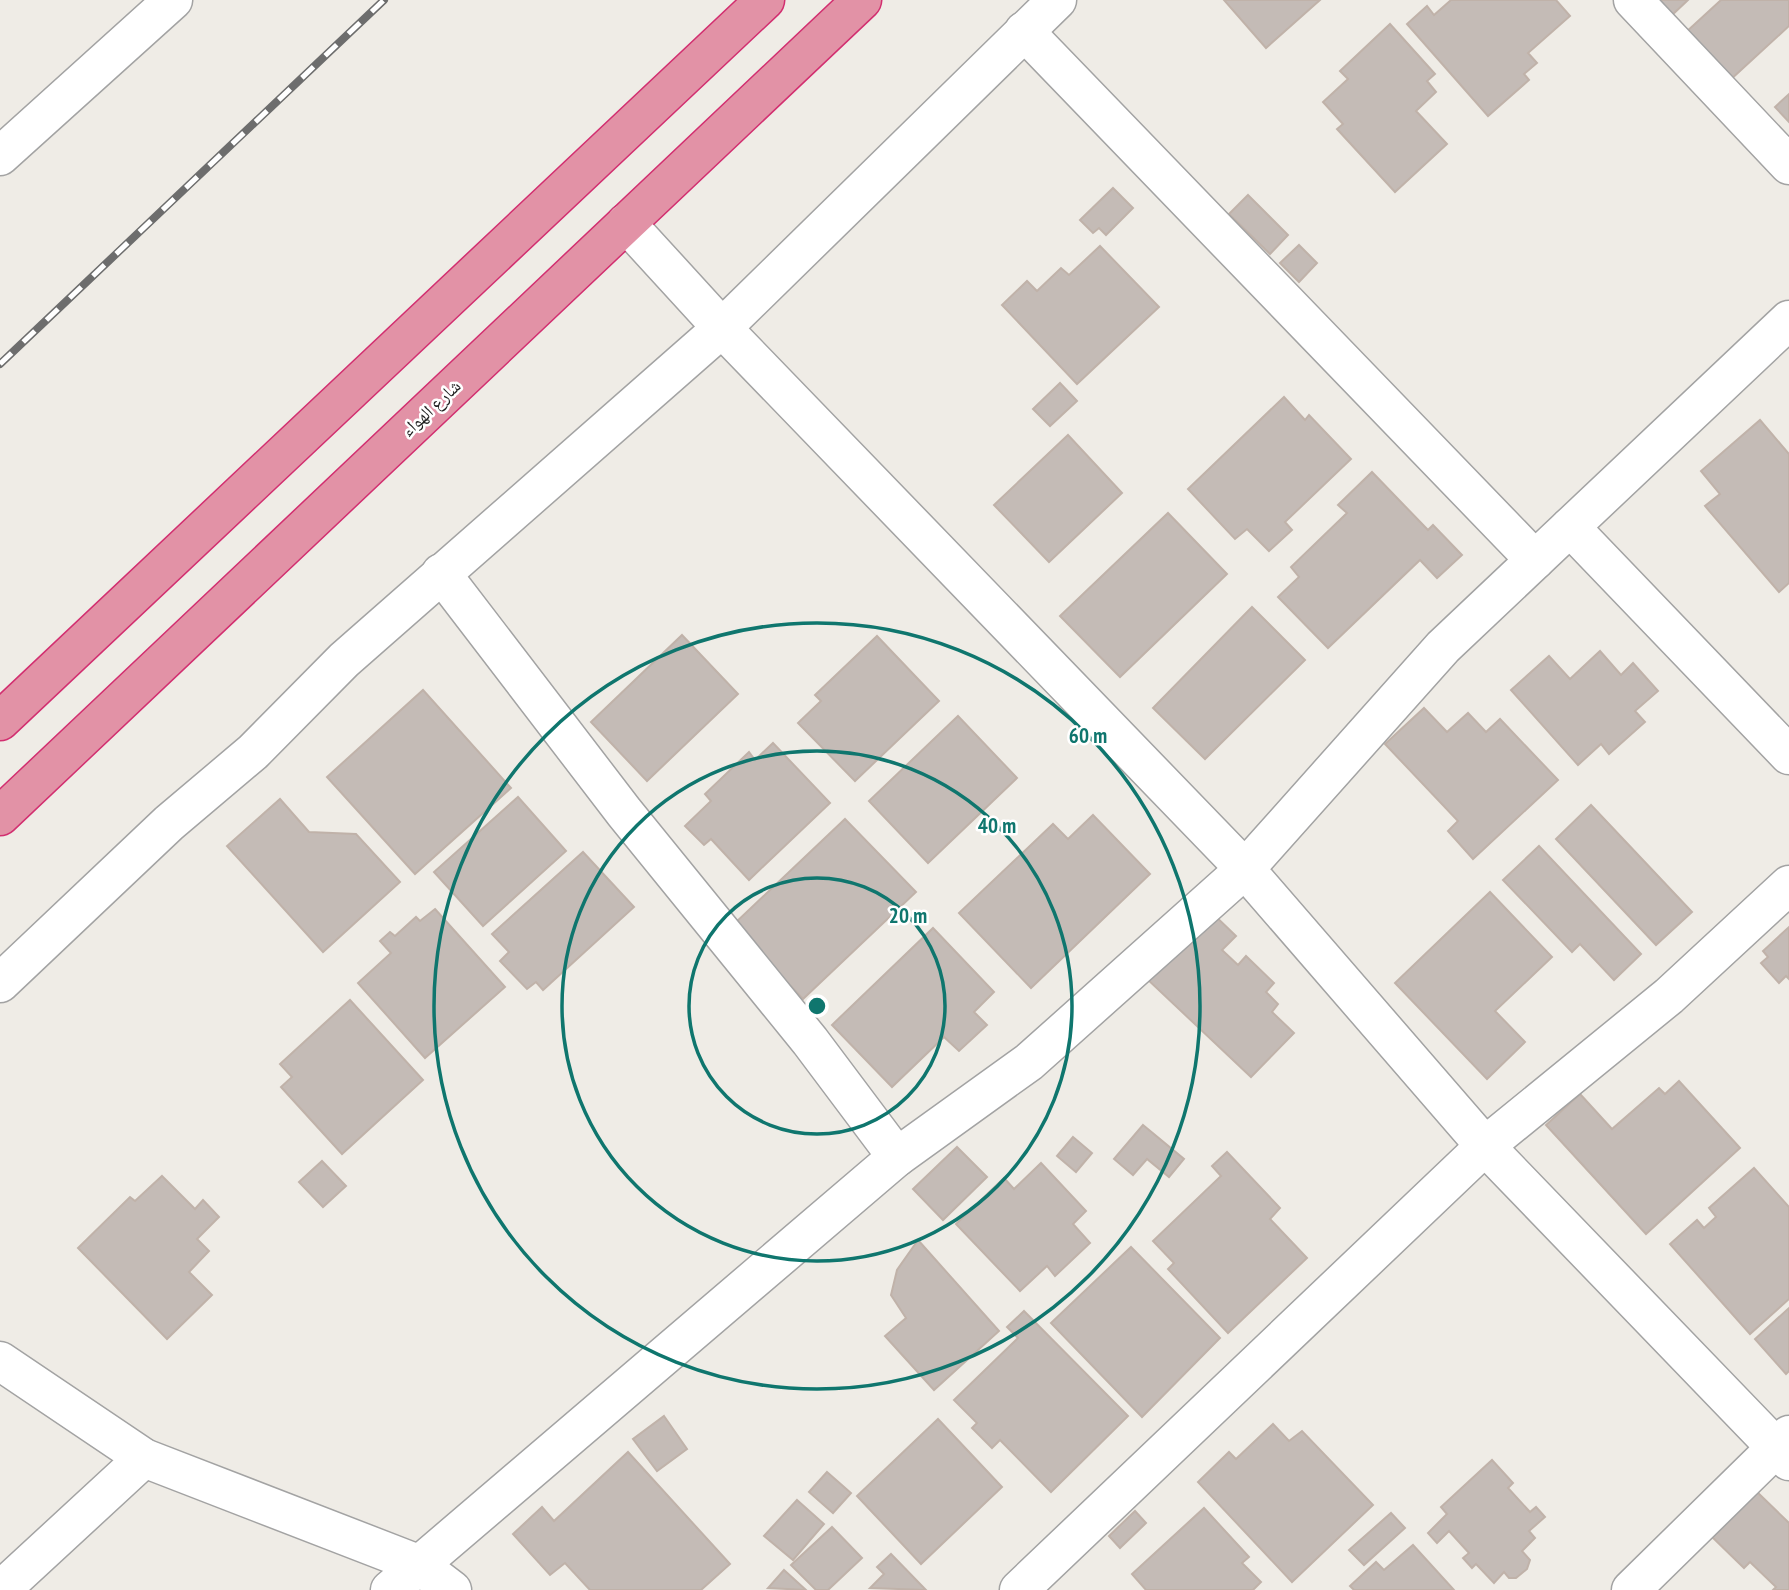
<svg xmlns="http://www.w3.org/2000/svg" width="1789" height="1590" viewBox="0 0 1789 1590" font-family="'PT Sans Narrow','Noto Naskh Arabic',sans-serif">
  <style>
    .building { fill: #c4bbb6; stroke: #c0b2a9; stroke-width: 2 }
    .lines { fill: none; stroke-linecap: round; stroke-linejoin: round }
    .minor-casing { stroke: #a3a3a3; stroke-width: 41 }
    .highway-casing { stroke: #d22f70; stroke-width: 41 }
    .minor { stroke: #fff; stroke-width: 38 }
    .highway { stroke: #e292a6; stroke-width: 38 }
    .rail-casing { stroke: #6d6d6d; stroke-width: 8 }
    .rail { stroke: #fff; stroke-width: 5; stroke-dasharray: 16; stroke-linecap: butt }
    .ring { fill: none; stroke: #0f766e; stroke-width: 3.5 }
    .labels { text-anchor: middle; stroke-width: 5; stroke-linejoin: round; paint-order: stroke }
    .street-label { font-size: 18px; fill: #1f1f1f; stroke: #fff }
    .centre { fill: #0f766e; stroke: #fff; stroke-width: 3.5 }
    .ring-label { font-size: 21px; text-anchor: middle; font-weight: bold; fill: #0f766e; stroke: #fff; stroke-width: 5; stroke-linejoin: round; paint-order: stroke }
  </style>
  <rect width="100%" height="100%" fill="#efece6"/>
  <g class="building">
    <path d="M 1224,0 L 1320,0 L 1266,48 Z"/>
    <path d="M 1451,0 L 1556,0 L 1570,16 L 1528,53 L 1537,63 L 1524,74 L 1529,80 L 1488,116 L 1407,24 L 1427,6 L 1434,15 Z"/>
    <path d="M 1656,0 L 1688,0 L 1671,16 Z"/>
    <path d="M 1721,0 L 1789,0 L 1789,26 L 1729,81 L 1685,33 Z"/>
    <path d="M 1390,24 L 1435,74 L 1427,81 L 1436,92 L 1416,111 L 1447,144 L 1395,192 L 1337,129 L 1343,124 L 1323,102 L 1348,79 L 1340,71 Z"/>
    <path d="M 1789,94 L 1789,122 L 1775,107 Z"/>
    <path d="M 1113,188 L 1133,208 L 1106,235 L 1099,228 L 1093,233 L 1080,220 Z"/>
    <path d="M 1248,195 L 1288,235 L 1270,254 L 1229,214 Z"/>
    <path d="M 1299,245 L 1317,263 L 1299,282 L 1280,263 Z"/>
    <path d="M 1100,246 L 1159,307 L 1077,384 L 1002,305 L 1027,281 L 1037,291 L 1061,268 L 1069,275 Z"/>
    <path d="M 1060,383 L 1077,401 L 1050,426 L 1033,409 Z"/>
    <path d="M 1284,397 L 1305,420 L 1309,415 L 1351,459 L 1285,522 L 1292,530 L 1269,551 L 1247,529 L 1235,539 L 1188,489 Z"/>
    <path d="M 1760,420 L 1789,454 L 1789,583 L 1779,592 L 1705,506 L 1720,494 L 1701,471 Z"/>
    <path d="M 1068,435 L 1122,493 L 1049,562 L 994,505 Z"/>
    <path d="M 1372,472 L 1428,530 L 1433,525 L 1462,555 L 1437,578 L 1420,560 L 1328,648 L 1278,597 L 1299,577 L 1291,567 L 1347,513 L 1338,505 Z"/>
    <path d="M 1168,513 L 1227,574 L 1120,677 L 1060,616 Z"/>
    <path d="M 1252,607 L 1305,660 L 1205,759 L 1153,708 Z"/>
    <path d="M 682,635 L 738,694 L 647,781 L 591,722 Z"/>
    <path d="M 877,636 L 939,701 L 855,781 L 798,723 L 821,701 L 815,695 Z"/>
    <path d="M 1600,651 L 1621,675 L 1633,663 L 1658,691 L 1635,711 L 1645,722 L 1609,754 L 1601,744 L 1578,765 L 1511,690 L 1549,656 L 1570,679 Z"/>
    <path d="M 423,690 L 511,788 L 415,874 L 327,777 Z"/>
    <path d="M 1424,708 L 1447,732 L 1468,713 L 1486,732 L 1500,719 L 1558,780 L 1473,859 L 1448,831 L 1458,821 L 1385,744 Z"/>
    <path d="M 958,716 L 1017,778 L 928,863 L 869,801 Z"/>
    <path d="M 773,743 L 830,803 L 749,880 L 711,839 L 704,845 L 685,826 L 711,801 L 705,794 L 749,752 L 755,760 Z"/>
    <path d="M 518,797 L 566,851 L 483,926 L 434,872 Z"/>
    <path d="M 280,799 L 309,832 L 356,834 L 400,882 L 323,952 L 227,846 Z"/>
    <path d="M 1591,805 L 1692,912 L 1656,945 L 1556,839 Z"/>
    <path d="M 1093,815 L 1150,874 L 1031,988 L 959,913 L 1053,824 L 1068,839 Z"/>
    <path d="M 845,819 L 916,892 L 803,999 L 733,925 Z"/>
    <path d="M 1539,846 L 1641,954 L 1614,980 L 1580,944 L 1572,952 L 1503,880 Z"/>
    <path d="M 583,852 L 634,907 L 543,990 L 536,982 L 527,989 L 500,961 L 509,952 L 492,934 Z"/>
    <path d="M 1490,892 L 1552,957 L 1495,1011 L 1525,1042 L 1487,1079 L 1395,983 Z"/>
    <path d="M 435,909 L 505,987 L 425,1058 L 358,983 L 391,953 L 380,941 L 390,932 L 395,936 L 416,917 L 420,921 Z"/>
    <path d="M 1209,910 L 1236,936 L 1222,950 L 1238,965 L 1246,956 L 1274,983 L 1266,992 L 1278,1004 L 1272,1012 L 1294,1033 L 1251,1077 L 1145,977 Z"/>
    <path d="M 1789,927 L 1789,979 L 1786,976 L 1779,983 L 1761,963 L 1768,957 L 1763,951 Z"/>
    <path d="M 933,928 L 994,992 L 974,1012 L 987,1025 L 959,1051 L 944,1037 L 892,1087 L 832,1025 Z"/>
    <path d="M 350,1000 L 423,1080 L 342,1154 L 281,1087 L 292,1077 L 280,1064 Z"/>
    <path d="M 1679,1081 L 1740,1148 L 1646,1234 L 1546,1125 L 1580,1094 L 1612,1129 L 1659,1088 L 1665,1094 Z"/>
    <path d="M 1143,1125 L 1184,1159 L 1169,1177 L 1147,1159 L 1133,1175 L 1114,1159 Z"/>
    <path d="M 1073,1137 L 1092,1153 L 1076,1172 L 1057,1156 Z"/>
    <path d="M 957,1147 L 987,1177 L 943,1220 L 913,1189 Z"/>
    <path d="M 1227,1152 L 1280,1208 L 1270,1219 L 1307,1258 L 1228,1333 L 1168,1269 L 1174,1263 L 1153,1241 L 1221,1176 L 1212,1166 Z"/>
    <path d="M 322,1161 L 346,1186 L 323,1207 L 299,1182 Z"/>
    <path d="M 1041,1163 L 1086,1211 L 1073,1224 L 1090,1243 L 1055,1276 L 1047,1266 L 1020,1291 L 956,1224 L 1004,1178 L 1014,1189 Z"/>
    <path d="M 1754,1168 L 1789,1207 L 1789,1299 L 1750,1334 L 1670,1244 L 1697,1220 L 1704,1228 L 1716,1217 L 1709,1208 Z"/>
    <path d="M 162,1176 L 195,1209 L 203,1200 L 219,1217 L 197,1239 L 209,1251 L 189,1272 L 212,1295 L 167,1339 L 78,1248 L 130,1197 L 135,1201 Z"/>
    <path d="M 918,1240 L 999,1331 L 934,1390 L 885,1336 L 906,1318 L 891,1295 L 897,1270 Z"/>
    <path d="M 1131,1247 L 1220,1338 L 1142,1417 L 1051,1323 Z"/>
    <path d="M 1789,1308 L 1789,1371 L 1786,1374 L 1755,1339 Z"/>
    <path d="M 1024,1311 L 1128,1416 L 1051,1492 L 1000,1440 L 992,1448 L 972,1428 L 977,1423 L 954,1400 L 1018,1338 L 1007,1327 Z"/>
    <path d="M 664,1416 L 687,1449 L 657,1471 L 633,1439 Z"/>
    <path d="M 938,1419 L 1002,1487 L 921,1564 L 857,1496 Z"/>
    <path d="M 1273,1424 L 1289,1441 L 1302,1431 L 1373,1505 L 1292,1582 L 1198,1482 L 1229,1452 L 1236,1459 Z"/>
    <path d="M 628,1452 L 730,1564 L 701,1590 L 590,1590 L 565,1563 L 550,1575 L 513,1534 L 542,1507 L 554,1521 Z"/>
    <path d="M 1492,1460 L 1513,1483 L 1508,1488 L 1530,1512 L 1536,1507 L 1545,1517 L 1529,1531 L 1535,1538 L 1522,1551 L 1530,1560 L 1527,1569 L 1516,1578 L 1509,1578 L 1504,1572 L 1494,1583 L 1476,1564 L 1472,1568 L 1463,1558 L 1469,1553 L 1449,1531 L 1437,1543 L 1428,1533 L 1447,1514 L 1441,1507 Z"/>
    <path d="M 827,1472 L 851,1493 L 833,1513 L 809,1492 Z"/>
    <path d="M 1754,1489 L 1789,1523 L 1789,1590 L 1773,1590 L 1776,1587 L 1750,1562 L 1744,1568 L 1709,1534 Z"/>
    <path d="M 797,1500 L 824,1524 L 793,1560 L 764,1536 Z"/>
    <path d="M 1204,1508 L 1249,1557 L 1242,1563 L 1261,1582 L 1253,1590 L 1146,1590 L 1132,1574 Z"/>
    <path d="M 1135,1511 L 1146,1523 L 1120,1548 L 1109,1536 Z"/>
    <path d="M 1391,1513 L 1405,1528 L 1364,1565 L 1349,1550 Z"/>
    <path d="M 832,1527 L 862,1558 L 828,1590 L 816,1590 L 791,1565 Z"/>
    <path d="M 1413,1545 L 1454,1590 L 1354,1590 L 1350,1586 L 1376,1562 L 1384,1570 Z"/>
    <path d="M 891,1554 L 926,1590 L 870,1588 L 884,1574 L 877,1567 Z"/>
    <path d="M 784,1570 L 806,1590 L 768,1588 Z"/>
  </g>
  <g class="lines">
    <defs>
      <g id="minor">
        <path d="M 1633,0 L 1789,165"/>
        <path d="M 1024,31 L 1535,560"/>
        <path d="M 0,156 L 173,0"/>
        <path d="M 626,223 L 722,328 L 1245,869 L 1485,1146 L 1789,1461"/>
        <path d="M 1570,527 L 1789,755"/>
        <path d="M 441,573 L 624,812 L 810,1041 L 897,1157"/>
        <path d="M 0,983 L 169,823 L 253,752 L 344,660 L 722,328 L 1057,0"/>
        <path d="M 0,1361 L 144,1458 L 418,1564 L 452,1590"/>
        <path d="M 1,1590 L 144,1458"/>
        <path d="M 390,1590 L 897,1157 L 1029,1062 L 1245,869 L 1443,647 L 1789,320"/>
        <path d="M 1019,1590 L 1485,1146 L 1669,996 L 1789,885"/>
        <path d="M 1631,1590 L 1789,1435"/>
      </g>
      <g id="highway">
        <path d="M 0,721 L 765,0"/>
        <path d="M 0,816 L 862,0"/>
      </g>
    </defs>
    <use href="#minor" class="minor-casing"/>
    <use href="#highway" class="highway-casing"/>
    <use href="#minor" class="minor"/>
    <use href="#highway" class="highway"/>
    <defs>
      <path id="rail" d="M 0,364 L 384,0"/>
    </defs>
    <use href="#rail" class="rail-casing"/>
    <use href="#rail" class="rail"/>
  </g>
  <g class="ring">
    <circle cx="817" cy="1006" r="128"/>
    <circle cx="817" cy="1006" r="255"/>
    <circle cx="817" cy="1006" r="383"/>
  </g>
  <g class="labels">
    <g class="street-label">
      <text transform="translate(431 408) rotate(-43)" y="6">شارع الهواء</text>
    </g>
  </g>
  <circle cx="817" cy="1006" r="10" class="centre"/>
  <g class="ring-label">
    <text x="1088" y="743">60 m</text>
    <text x="997" y="833">40 m</text>
    <text x="908" y="923">20 m</text>
  </g>
</svg>
